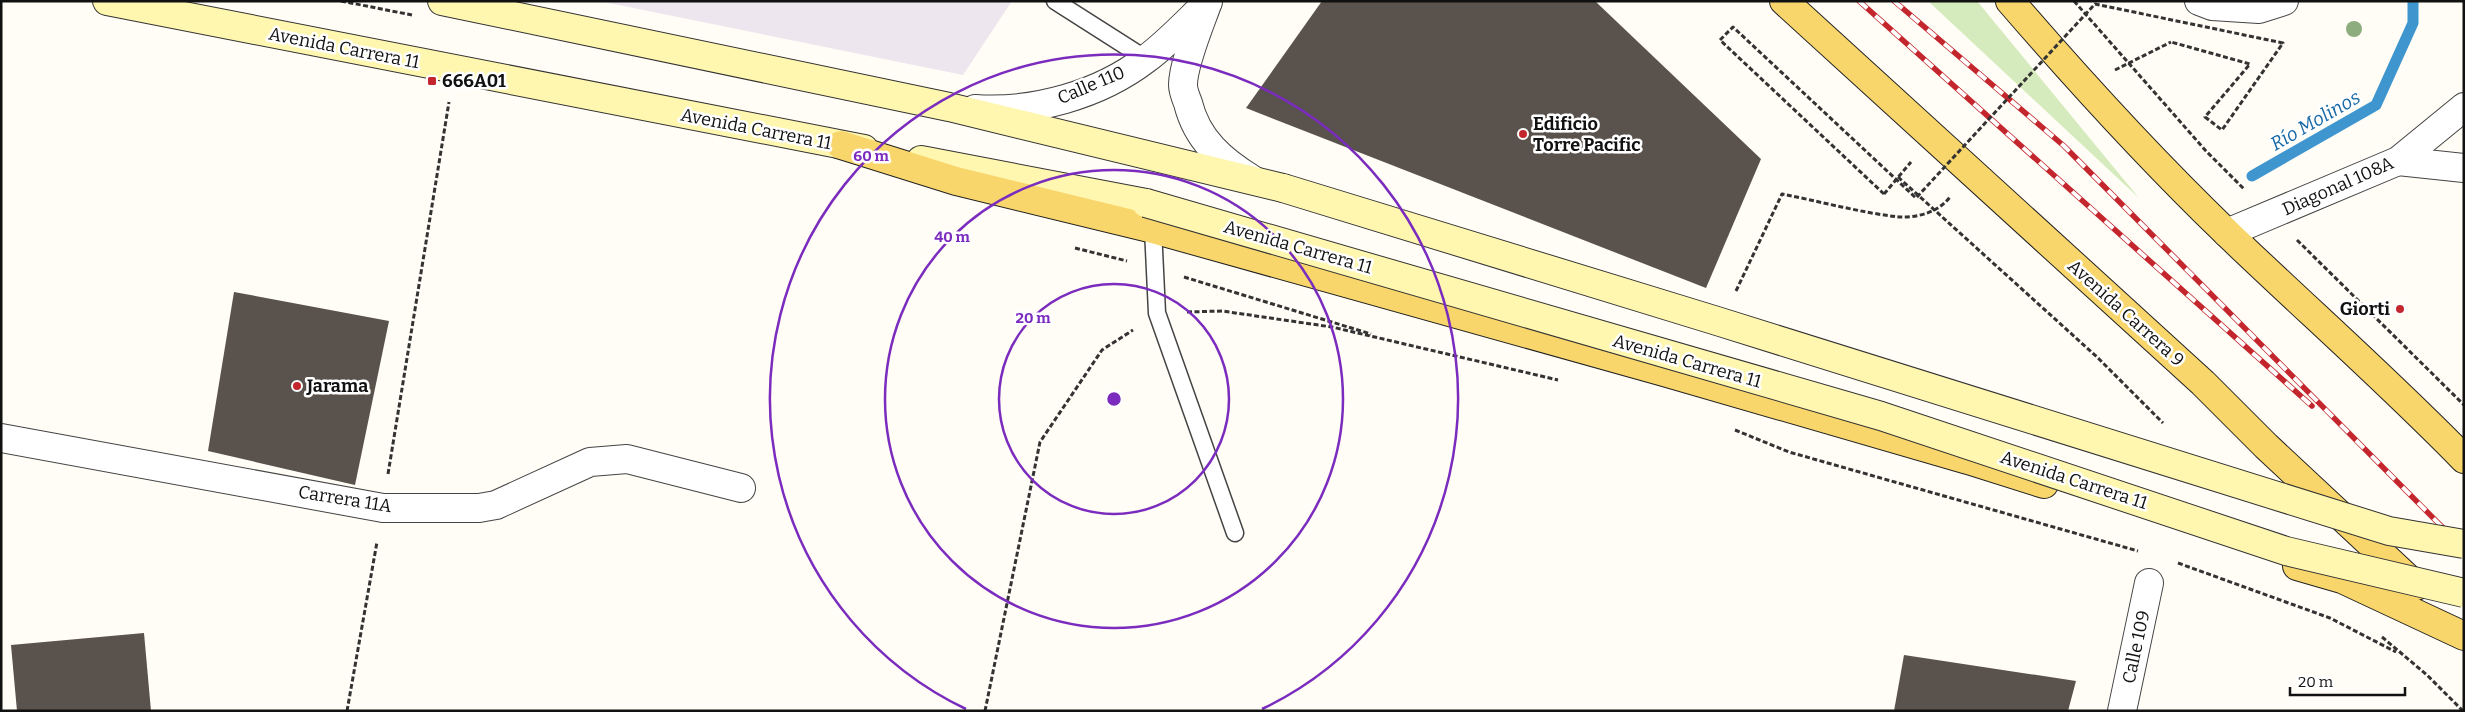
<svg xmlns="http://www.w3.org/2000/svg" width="2465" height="712" viewBox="0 0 2465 712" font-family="Bitter,serif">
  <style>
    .industrial { fill: #eee6ef }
    .green { fill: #d5ebbd }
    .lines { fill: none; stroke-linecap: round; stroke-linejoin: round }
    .stream { stroke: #3f96cf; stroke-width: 11 }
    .building { fill: #5a524d }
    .lane-casing { stroke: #444; stroke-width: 19 }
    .street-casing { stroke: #444; stroke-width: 30 }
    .secondary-casing { stroke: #333; stroke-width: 30 }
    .primary-casing { stroke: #222; stroke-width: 30 }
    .path { stroke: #333; stroke-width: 3; stroke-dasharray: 5 2.5; stroke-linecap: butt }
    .lane { stroke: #fff; stroke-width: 16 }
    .street { stroke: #fff; stroke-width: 28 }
    .secondary { stroke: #fff6b0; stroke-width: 28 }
    .primary { stroke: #f9d66b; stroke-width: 28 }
    .rail-casing { stroke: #c4262e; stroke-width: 5.5 }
    .rail { stroke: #fff; stroke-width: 4; stroke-dasharray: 11; stroke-linecap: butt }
    .secondary-bridge-casing { stroke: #333; stroke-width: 30; stroke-linecap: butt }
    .path-bridge { stroke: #333; stroke-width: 3; stroke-dasharray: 5 2.5; stroke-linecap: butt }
    .secondary-bridge { stroke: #fff6b0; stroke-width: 28 }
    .tree { fill: #8dad7f }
    .ring { fill: none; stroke: #7b2cbf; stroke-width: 2.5 }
    .poi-dot { fill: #c4262e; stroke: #fff; stroke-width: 2 }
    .labels { text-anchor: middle; stroke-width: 5; stroke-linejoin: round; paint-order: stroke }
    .street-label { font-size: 18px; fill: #111; stroke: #fff }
    .poi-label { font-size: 18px; font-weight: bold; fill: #111; stroke: #fff; text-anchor: start }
    .water-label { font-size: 19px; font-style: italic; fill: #1768a6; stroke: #fff }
    .centre { fill: #7b2cbf; stroke: #fff; stroke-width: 2.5 }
    .ring-label { font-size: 15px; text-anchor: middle; font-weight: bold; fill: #7b2cbf; stroke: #fff; stroke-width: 5; stroke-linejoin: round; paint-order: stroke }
  </style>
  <rect width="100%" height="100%" fill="#fffdf5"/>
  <path class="industrial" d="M 599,1 L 1012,1 L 963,75 Z"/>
  <path class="green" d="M 1928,1 L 1977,1 L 2139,198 Z"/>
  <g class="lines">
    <path class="stream" d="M 2252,176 L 2376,105 L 2413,23 L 2413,1"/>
  </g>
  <g class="building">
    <path d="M 1322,1 L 1595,1 L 1761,159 L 1706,288 L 1246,108 Z"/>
    <path d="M 234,292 L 389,321 L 355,485 L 208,451 Z"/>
    <path d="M 144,633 L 151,711 L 17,711 L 11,645 Z"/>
    <path d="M 1904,655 L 2076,681 L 2068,711 L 1894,711 Z"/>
  </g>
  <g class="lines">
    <defs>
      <g id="lane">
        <path d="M 1055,1 L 1146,59"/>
        <path d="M 1153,229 L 1157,313 L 1235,533"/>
      </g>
      <g id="street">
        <path d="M 2199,1 L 2212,6 L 2259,9 L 2284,1"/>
        <path d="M 1206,7 C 1199,26 1183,65 1183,85 C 1183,91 1186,98 1188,103 C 1197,140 1222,161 1253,180"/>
        <path d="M 975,109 C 1034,113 1099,95 1146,59 C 1168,43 1188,21 1208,2"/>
        <path d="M 2398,161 L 2464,168"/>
        <path d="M 2227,233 L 2398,161 L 2464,107"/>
        <path d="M 1,438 L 383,508 L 479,508 L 496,505 L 590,462 L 627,459 L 741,488"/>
        <path d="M 2122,711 L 2149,583"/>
      </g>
      <g id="secondary">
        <path d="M 107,1 L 864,149"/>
        <path d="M 442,1 L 949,107 L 1283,188"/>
        <path d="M 921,160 L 1146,203"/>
      </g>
      <g id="primary">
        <path d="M 1784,1 L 2203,383 L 2266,446 L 2416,586"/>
        <path d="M 2010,1 C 2079,81 2151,160 2228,234 C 2306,309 2388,381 2464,459"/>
        <path d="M 841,145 L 956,181 L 1153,229 L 1664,372 L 1968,460 L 2044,484"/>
        <path d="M 2297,566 L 2342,579 L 2464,636"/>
      </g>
    </defs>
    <use href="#lane" class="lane-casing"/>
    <use href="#street" class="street-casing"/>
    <use href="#secondary" class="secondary-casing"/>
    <use href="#primary" class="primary-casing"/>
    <g class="path">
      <path d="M 341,1 L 412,15"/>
      <path d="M 2074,1 L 2206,151 L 2244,189"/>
      <path d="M 2115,70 L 2171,42"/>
      <path d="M 1898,177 L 2097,357 L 2163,423"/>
      <path d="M 1884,194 L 1911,162"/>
      <path d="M 2297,240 L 2464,405"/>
      <path d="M 1075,248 L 1127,261"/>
      <path d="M 1184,277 L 1371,334"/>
      <path d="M 1736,291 L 1782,194 C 1818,201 1862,213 1899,217 C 1917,218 1939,212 1950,197"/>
      <path d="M 1187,312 L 1222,311 L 1332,327 L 1558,380"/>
      <path d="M 1735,430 L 1789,452 L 2138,551"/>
      <path d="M 388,474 L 449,102"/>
      <path d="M 2178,563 L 2330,618 L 2396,652"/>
      <path d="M 2382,637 L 2427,675 L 2463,711"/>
      <path d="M 347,711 L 377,542"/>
      <path d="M 985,711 L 1040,442 L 1102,350 L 1133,330"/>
    </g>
    <use href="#lane" class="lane"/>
    <use href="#street" class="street"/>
    <use href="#secondary" class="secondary"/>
    <use href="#primary" class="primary"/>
    <defs>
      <g id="rail">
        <path d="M 1859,1 L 2312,406"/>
        <path d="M 1894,1 L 2064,146 L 2464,549"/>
      </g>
    </defs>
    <use href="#rail" class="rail-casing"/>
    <use href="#rail" class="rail"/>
    <defs>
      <g id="secondary-bridge">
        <path d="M 1283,188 L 1717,321 L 2389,531 L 2464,544"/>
        <path d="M 1146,203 L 1881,416 L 2286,551 L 2464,593"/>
      </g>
    </defs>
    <use href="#secondary-bridge" class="secondary-bridge-casing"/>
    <path class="path-bridge" d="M 1884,194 L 1720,40 L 1733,27 L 1916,198 L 2095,4 L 2283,43 L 2222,130 L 2205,117 L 2250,64 L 2171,42"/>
    <use href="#secondary-bridge" class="secondary-bridge"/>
  </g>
  <circle class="tree" cx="2354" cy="29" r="8"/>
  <g class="ring">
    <circle cx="1114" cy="399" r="115"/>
    <circle cx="1114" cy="399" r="229"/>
    <path d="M966 709A344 344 0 1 1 1262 709"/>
  </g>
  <g class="poi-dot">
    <rect x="427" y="76" width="10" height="10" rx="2.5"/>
    <circle cx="1523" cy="134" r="5"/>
    <circle cx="2400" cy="309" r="5"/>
    <circle cx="297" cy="386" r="5"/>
  </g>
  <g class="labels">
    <g class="street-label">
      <text transform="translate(344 48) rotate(11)" y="6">Avenida Carrera 11</text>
      <text transform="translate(1091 85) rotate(-23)" y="6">Calle 110</text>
      <text transform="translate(756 129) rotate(11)" y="6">Avenida Carrera 11</text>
      <text transform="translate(2338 186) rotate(-24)" y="6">Diagonal 108A</text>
      <text transform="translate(1298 247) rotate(16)" y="6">Avenida Carrera 11</text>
      <text transform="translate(2126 313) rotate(42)" y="6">Avenida Carrera 9</text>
      <text transform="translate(1687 361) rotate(16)" y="6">Avenida Carrera 11</text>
      <text transform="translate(2074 480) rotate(18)" y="6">Avenida Carrera 11</text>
      <text transform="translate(345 499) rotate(9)" y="6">Carrera 11A</text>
      <text transform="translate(2136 647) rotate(-78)" y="6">Calle 109</text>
    </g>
    <g class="poi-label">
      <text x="442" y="87">666A01</text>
      <text x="1533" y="130">Edificio<tspan x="1533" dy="21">Torre Pacific</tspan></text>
      <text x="2390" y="315" text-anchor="end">Giorti</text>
      <text x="307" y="392">Jarama</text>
    </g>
    <g class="water-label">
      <text transform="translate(2315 120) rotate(-30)" y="7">Río Molinos</text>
    </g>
  </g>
  <circle cx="1114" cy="399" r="8" class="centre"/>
  <g class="ring-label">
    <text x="871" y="161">60 m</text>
    <text x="952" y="242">40 m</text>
    <text x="1033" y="323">20 m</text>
  </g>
  <rect width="2465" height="712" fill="none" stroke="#111111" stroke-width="5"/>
  <path d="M2290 687v8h115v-8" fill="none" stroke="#111111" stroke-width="2.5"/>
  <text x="2298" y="687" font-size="15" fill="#111111" stroke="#ffffff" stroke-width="4" paint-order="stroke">20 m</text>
</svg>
